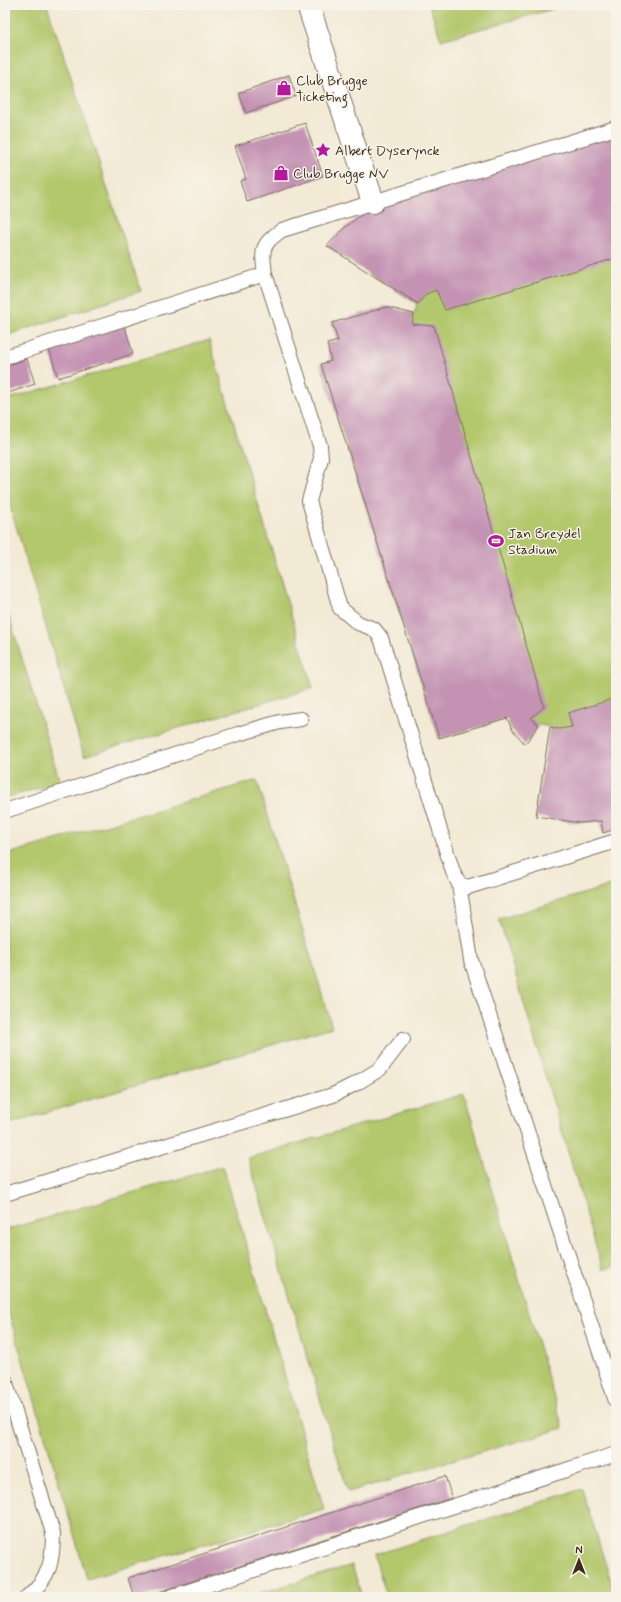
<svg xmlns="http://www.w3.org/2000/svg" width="621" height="1602" viewBox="0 0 621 1602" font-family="Mynerve,sans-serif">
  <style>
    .green { fill: #b3c86d; stroke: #777946 }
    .building { fill: #c493b4 }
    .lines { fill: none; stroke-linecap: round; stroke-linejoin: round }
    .lane-casing { stroke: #7b6d5e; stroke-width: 16 }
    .street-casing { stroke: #7b6d5e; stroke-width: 24 }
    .lane { stroke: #fff; stroke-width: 14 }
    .street { stroke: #fff; stroke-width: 22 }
    .labels { text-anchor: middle; stroke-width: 3; stroke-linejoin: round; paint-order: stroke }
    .poi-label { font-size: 14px; fill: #3b2a1e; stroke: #f7f3e8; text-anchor: start }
  </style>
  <rect width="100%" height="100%" fill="#f7f3e8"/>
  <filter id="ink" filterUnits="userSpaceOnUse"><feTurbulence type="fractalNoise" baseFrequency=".025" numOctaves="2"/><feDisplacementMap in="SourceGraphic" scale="8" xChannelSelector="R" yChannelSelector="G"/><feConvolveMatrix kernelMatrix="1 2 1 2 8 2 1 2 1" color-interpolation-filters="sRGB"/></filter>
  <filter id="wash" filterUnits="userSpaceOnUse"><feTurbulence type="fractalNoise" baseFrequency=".012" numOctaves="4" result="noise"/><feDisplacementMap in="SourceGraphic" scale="16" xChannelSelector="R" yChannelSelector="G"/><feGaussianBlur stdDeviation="0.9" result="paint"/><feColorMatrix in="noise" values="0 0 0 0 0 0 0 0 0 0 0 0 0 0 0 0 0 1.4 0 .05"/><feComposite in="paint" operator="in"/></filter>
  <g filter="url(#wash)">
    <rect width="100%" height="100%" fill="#f3ead5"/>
    <g class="green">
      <path d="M 5,5 L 47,5 L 141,291 L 5,336 Z"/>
      <path d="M 429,5 L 567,5 L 441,40 Z"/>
      <path d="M 616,133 L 616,829 L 603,833 L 601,821 L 580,823 L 536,816 L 550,727 L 539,725 L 525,744 L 512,729 L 507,718 L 439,738 L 321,364 L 331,361 L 327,344 L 338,341 L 332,323 L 386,307 L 414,314 L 417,304 L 327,246 C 342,230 356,218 376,208 Z"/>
      <path d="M 209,340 L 313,688 L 84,756 L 5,489 L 5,400 Z"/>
      <path d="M 5,603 L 60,782 L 5,798 Z"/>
      <path d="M 257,780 L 332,1027 L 5,1125 L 5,855 Z"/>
      <path d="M 616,884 L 616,1266 L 603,1270 L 499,919 Z"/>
      <path d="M 464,1094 L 563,1428 L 348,1492 L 248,1158 Z"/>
      <path d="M 223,1166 L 324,1509 L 87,1579 L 5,1300 L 5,1230 Z"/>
      <path d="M 582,1489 L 616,1597 L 387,1597 L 374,1555 Z"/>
      <path d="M 352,1565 L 362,1597 L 247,1597 Z"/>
    </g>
    <g id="blocks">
      <g class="building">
        <path d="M 289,75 L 296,96 L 246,113 L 239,93 Z"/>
        <path d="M 305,123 L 323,176 L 247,202 L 240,181 L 246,179 L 235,146 Z"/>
        <path d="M 616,133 L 616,258 L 445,310 L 436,290 L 426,294 L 418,304 L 327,246 L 344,228 L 358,217 L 376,208 Z"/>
        <path d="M 386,307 L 414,314 L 412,324 L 434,326 L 544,707 L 531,718 L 539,725 L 525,744 L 512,729 L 507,718 L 439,738 L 321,364 L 331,361 L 327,344 L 338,341 L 332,323 Z"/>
        <path d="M 124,324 L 133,354 L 58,378 L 49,349 Z"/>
        <path d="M 27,359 L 35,384 L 5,394 L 5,366 Z"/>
        <path d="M 616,698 L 616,829 L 603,833 L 601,821 L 580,823 L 536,816 L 550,727 L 559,729 L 572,727 L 568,713 Z"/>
        <path d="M 445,1476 L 452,1498 L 143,1597 L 134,1597 L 128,1578 Z"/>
      </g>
    </g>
  </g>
  <g filter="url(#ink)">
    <use href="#blocks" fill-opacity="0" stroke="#7b6d5e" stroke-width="1"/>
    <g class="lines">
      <defs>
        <g id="lane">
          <path d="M 616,128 L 282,230 C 260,245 262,250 265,274 L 320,446 L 321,458 L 309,501 L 340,608 L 358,623 L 374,629 L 381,638 L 453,872 L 459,884 L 468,887 L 616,841"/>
          <path d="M 5,357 L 265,274"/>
          <path d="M 5,811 L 238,734 L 280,722 L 301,719"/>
          <path d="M 459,884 L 471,960 L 616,1401"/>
          <path d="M 5,1194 L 333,1095 L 357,1083 L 380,1069 L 403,1039"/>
          <path d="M 5,1380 L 53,1533 C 53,1562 50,1577 27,1597"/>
          <path d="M 170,1597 L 616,1454"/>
        </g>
        <path id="street" d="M 308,5 L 373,202"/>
      </defs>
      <use href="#lane" class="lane-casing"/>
      <use href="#street" class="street-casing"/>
      <use href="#lane" class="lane"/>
      <use href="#street" class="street"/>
    </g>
  </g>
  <defs>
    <symbol id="shop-bare" viewBox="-9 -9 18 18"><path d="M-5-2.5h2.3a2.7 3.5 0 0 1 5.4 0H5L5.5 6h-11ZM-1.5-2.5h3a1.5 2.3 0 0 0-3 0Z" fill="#b5179e" stroke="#f7f3e8" stroke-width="2.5" paint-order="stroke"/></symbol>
    <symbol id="sight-bare" viewBox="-9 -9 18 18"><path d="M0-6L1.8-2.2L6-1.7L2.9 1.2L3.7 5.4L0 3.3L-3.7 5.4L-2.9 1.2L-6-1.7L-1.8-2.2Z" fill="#b5179e" stroke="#f7f3e8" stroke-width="2.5" paint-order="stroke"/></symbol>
    <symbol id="stadium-bare" viewBox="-9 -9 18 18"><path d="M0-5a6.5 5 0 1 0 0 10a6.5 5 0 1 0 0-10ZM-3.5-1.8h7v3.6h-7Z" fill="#b5179e" stroke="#f7f3e8" stroke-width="2.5" paint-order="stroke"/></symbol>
  </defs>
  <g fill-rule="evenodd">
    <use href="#shop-bare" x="273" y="77" width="22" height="22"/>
    <use href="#sight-bare" x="312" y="139" width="22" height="22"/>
    <use href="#shop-bare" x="270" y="162" width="22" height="22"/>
    <use href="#stadium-bare" x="485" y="530" width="22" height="22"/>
  </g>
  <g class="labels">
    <g class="poi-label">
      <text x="296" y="85">Club Brugge<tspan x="296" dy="16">Ticketing</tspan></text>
      <text x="335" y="155">Albert Dyserynck</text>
      <text x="293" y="178">Club Brugge NV</text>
      <text x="508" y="538">Jan Breydel<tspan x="508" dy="16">Stadium</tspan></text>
    </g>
  </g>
  <rect width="621" height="1602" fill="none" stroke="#f7f3e8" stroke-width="20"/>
  <g transform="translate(579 1560)" stroke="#f7f3e8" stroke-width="3" paint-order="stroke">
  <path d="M0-3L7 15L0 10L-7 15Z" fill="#3b2a1e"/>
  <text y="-6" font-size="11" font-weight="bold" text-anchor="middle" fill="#3b2a1e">N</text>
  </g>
</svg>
